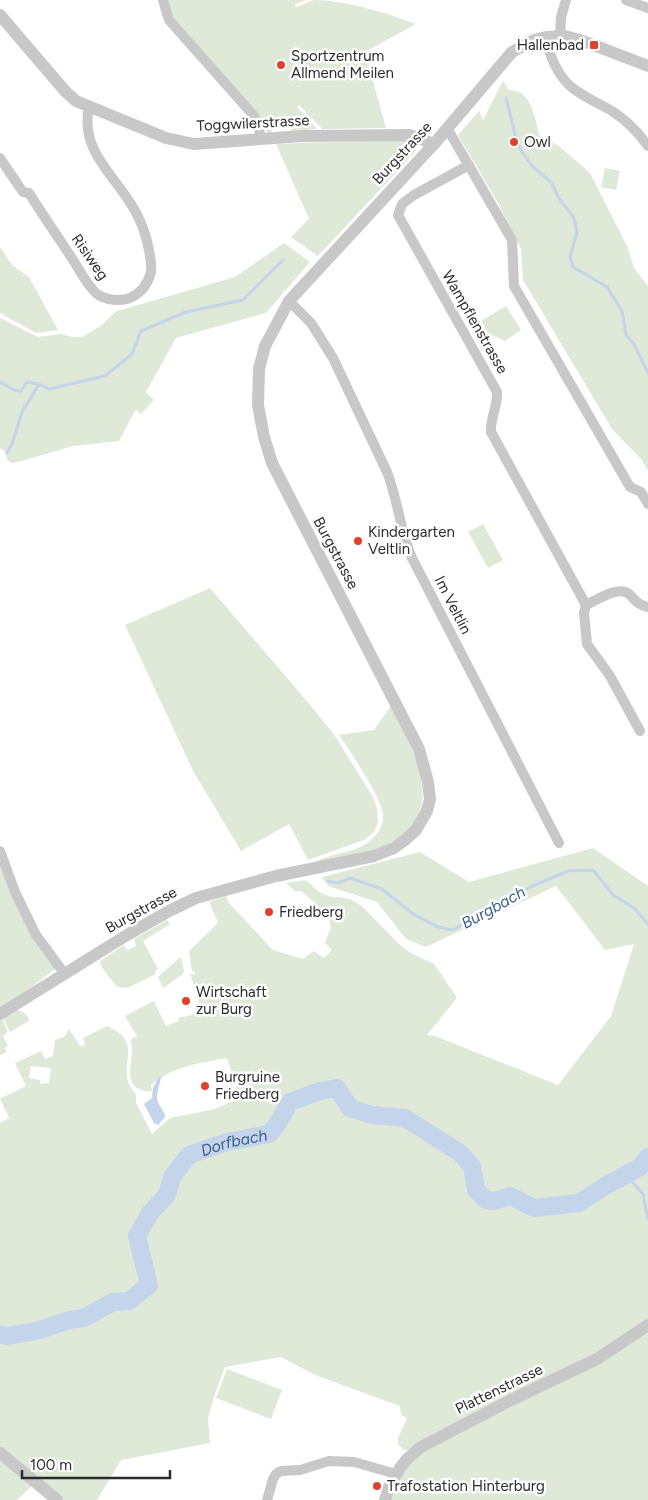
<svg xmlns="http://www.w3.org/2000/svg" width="648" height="1500" viewBox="0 0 648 1500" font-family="Figtree,sans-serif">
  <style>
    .green { fill: #dee9d8; fill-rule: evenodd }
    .water { fill: #c4d4ea }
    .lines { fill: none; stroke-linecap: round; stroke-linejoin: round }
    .stream { stroke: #c4d4ea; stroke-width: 3 }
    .river { stroke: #c4d4ea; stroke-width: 18 }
    .minor { stroke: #c8c8c8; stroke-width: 10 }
    .tertiary { stroke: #c8c8c8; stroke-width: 12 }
    .poi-dot { fill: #e2402e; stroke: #fff; stroke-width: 2 }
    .labels { text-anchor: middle; stroke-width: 5; stroke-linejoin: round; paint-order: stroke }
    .poi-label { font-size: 15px; fill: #2b2b2b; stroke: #fff; text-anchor: start }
    .street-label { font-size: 15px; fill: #2b2b2b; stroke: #fff }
    .water-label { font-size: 16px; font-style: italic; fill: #3b5e8b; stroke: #fff }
  </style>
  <rect width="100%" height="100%" fill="#fff"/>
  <g class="green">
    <path d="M 165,0 L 306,0 L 295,4 L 296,7 C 302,5 308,2 314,0 C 345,0 387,13 416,24 L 365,52 L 386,128 L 322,129 L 299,105 L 297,107 L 317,129 L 291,131 L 291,129 L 282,119 L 276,124 L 275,123 L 271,124 L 272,132 L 268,133 L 175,23 Z"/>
    <path d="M 503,81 L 509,90 C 512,91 518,91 521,93 C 533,101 536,122 539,135 L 559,146 L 590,173 L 627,246 L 634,268 L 648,286 L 648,471 L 641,459 L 612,429 L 523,280 L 521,249 L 498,203 L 458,135 L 479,111 L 483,120 Z"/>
    <path d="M 401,139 L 412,144 L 415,152 L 318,256 L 291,237 L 309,219 L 276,144 Z"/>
    <path d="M 605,168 L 620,171 L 616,190 L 601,187 Z"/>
    <path d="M 284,243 L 310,262 L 266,313 L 176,338 L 146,392 L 154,400 L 141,414 L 136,409 L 119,441 L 73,446 L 22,461 L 12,463 L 8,461 L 5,452 L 0,448 L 0,318 L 38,337 L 60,334 L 73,337 L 82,337 L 99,327 L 117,311 L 235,277 Z"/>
    <path d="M 0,247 L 12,265 L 29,277 L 58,330 L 36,333 L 0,313 Z"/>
    <path d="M 506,306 L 521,330 L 505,341 L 488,333 L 481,321 Z"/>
    <path d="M 483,524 L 503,560 L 488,568 L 468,532 Z"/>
    <path d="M 210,588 L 312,707 L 335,736 L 373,797 L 377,808 L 378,823 L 374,832 L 364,840 L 308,860 L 289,824 L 241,851 L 193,771 L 125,625 Z"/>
    <path d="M 391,706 C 414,750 451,816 386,845 C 363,856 337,859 312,864 C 328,853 350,854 366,844 C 375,838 384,827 383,815 C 382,798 350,751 339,735 L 374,730 Z"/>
    <path d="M 593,848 L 648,886 L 648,1319 L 598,1354 L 410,1450 L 403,1450 L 398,1444 L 398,1438 L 407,1418 L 401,1415 L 400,1406 L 315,1375 L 281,1357 L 225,1367 L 214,1397 L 208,1418 L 210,1443 L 121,1460 L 97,1500 L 61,1500 L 0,1449 L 0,1123 L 9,1118 L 0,1099 L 26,1086 L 15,1063 L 41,1051 L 45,1059 L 53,1056 L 55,1040 L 64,1037 L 69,1029 L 80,1046 L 85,1045 L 83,1038 L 107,1026 C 149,1044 111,1069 136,1094 L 136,1103 L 152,1134 L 170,1118 L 215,1109 L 240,1098 L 227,1058 C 196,1064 176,1065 151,1085 L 152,1091 C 148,1092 145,1091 141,1090 C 124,1084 132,1064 132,1051 C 132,1047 131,1043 131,1039 L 137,1036 L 125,1016 L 154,1001 L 166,1026 L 179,1021 L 178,1018 L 200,1013 L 198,998 L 190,974 L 195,974 L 195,972 L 192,971 L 189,951 L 218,923 L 209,902 L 226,896 L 229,903 L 273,950 L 303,959 L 314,951 L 324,958 L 332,950 L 325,943 L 331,928 L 329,915 L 301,891 L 295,891 L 286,883 L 306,880 L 319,892 L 331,897 L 341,897 L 352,900 L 362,906 L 399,944 L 411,953 L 434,964 L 456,996 L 456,999 L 427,1035 L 435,1036 L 558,1085 L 611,1016 L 634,944 L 605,950 L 556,886 L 426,947 L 406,939 L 377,902 L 328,886 L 322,877 L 420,852 L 469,882 ZM 31,1066 L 51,1068 L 49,1083 L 40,1084 L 40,1080 L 29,1078 Z"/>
    <path d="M 0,860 L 55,969 L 0,1011 Z"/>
    <path d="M 167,920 L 170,924 L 143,941 L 158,969 L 155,971 L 156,974 L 127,988 L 117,987 L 102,968 L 100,961 L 124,945 L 127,950 L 136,946 L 134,939 Z"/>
    <path d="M 179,958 L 181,958 L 184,971 L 183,974 L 163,988 L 158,977 Z"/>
    <path d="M 17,1010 C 22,1011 29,1015 29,1021 L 10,1032 L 3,1018 Z"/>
    <path d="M 2,1019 L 8,1031 L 3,1036 L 8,1046 L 5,1048 L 7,1052 L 0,1055 L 0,1020 Z"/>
    <path d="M 648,1331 L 648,1500 L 389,1500 L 410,1462 L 430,1446 Z"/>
    <path d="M 227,1369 L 282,1390 L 271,1419 L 216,1398 Z"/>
    <path d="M 0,1459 L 32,1486 L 17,1500 L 0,1500 Z"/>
  </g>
  <path class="water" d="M 159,1077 L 161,1077 C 160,1085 155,1094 158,1102 C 160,1108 165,1111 165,1117 L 158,1125 L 154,1123 L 144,1104 L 152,1098 L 153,1088 Z"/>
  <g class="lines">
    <g class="stream">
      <path d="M 506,98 L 517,142 L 522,152 L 532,166 L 552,183 L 558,197 L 574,218 L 577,232 L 570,257 L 573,267 L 607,287 L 622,311 L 626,335 L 634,344 L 648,373"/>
      <path d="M 0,382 L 14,390 L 21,391 L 27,382 L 39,384 L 49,389 L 105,376 L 132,354 L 141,331 L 186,312 L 243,300 L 283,260"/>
      <path d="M 7,453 L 12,444 L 22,412 L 39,384"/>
      <path d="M 328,881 L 338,883 L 350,878 L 382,889 L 413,914 L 438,927 L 453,930 L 497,903 L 530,887 L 568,871 L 593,870 L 613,895 L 634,908 L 648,924"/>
      <path d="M 626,1175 L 643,1194 L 648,1219"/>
    </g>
    <path class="river" id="s1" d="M 0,1335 L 8,1336 L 40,1330 L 69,1320 L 84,1318 L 113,1302 L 129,1301 L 149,1285 L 137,1236 L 150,1213 L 167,1195 L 172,1177 L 189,1155 L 227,1142 L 269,1134 L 278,1123 L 290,1102 L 320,1091 L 337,1088 L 350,1108 L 372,1115 L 405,1118 L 460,1153 L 472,1166 L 476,1190 L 486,1200 L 494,1201 L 510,1196 L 534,1208 L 579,1203 L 605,1186 L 640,1167 L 648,1157"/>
    <g class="minor">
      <path d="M 163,0 L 169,20 L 254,116 L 258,123 L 261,140"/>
      <path d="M 626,0 L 648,8"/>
      <path d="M 560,36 L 561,17 L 566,0"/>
      <path d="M 546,37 C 549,54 556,72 569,85 C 581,96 598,103 612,111 C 626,120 638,132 648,146"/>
      <path d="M 447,128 L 512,240 L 514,286 L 630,487 L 641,492 L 648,504"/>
      <path d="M 0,158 L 23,192 L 29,193 C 44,217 60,240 75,263 C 81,273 88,286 97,294 C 106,300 120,302 130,298 C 141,293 148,284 151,272 C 152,265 150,257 149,250 C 146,234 140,218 131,204 C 111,172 80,149 89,107"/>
      <path d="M 469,165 L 414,195 L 402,204 L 398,215 L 497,392 C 498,406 490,418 491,432 L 586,605"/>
      <path d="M 289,301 L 311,323 L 333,358 L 387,472 C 398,500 400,530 412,558 L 559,843"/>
      <path d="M 640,731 L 610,676 L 587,644 L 584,613 L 586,605 C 597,600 619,585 629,594 C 636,601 638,605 648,607"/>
      <path d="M 0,851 L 15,892 L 36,935 L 64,973"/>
      <path d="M 267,1500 L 273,1479 L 276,1474 L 281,1471 L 300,1470 L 329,1461 L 354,1462 L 396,1474"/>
    </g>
    <g class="tertiary">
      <path d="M 0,15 L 65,91 L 76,101 L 166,138 L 194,144 L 302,136 L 410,135 L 434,144"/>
      <path d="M 0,1014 L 127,935 L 169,911 L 196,898 L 276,876 L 374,856 L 394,848 L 405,840 L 416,830 L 427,811 L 430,799 L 428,782 L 419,749 L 272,463 L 264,437 L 258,405 L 259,369 L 265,346 L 289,301 L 434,144 L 512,52 L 534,40 L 546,37 L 565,36 L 583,41 L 648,66"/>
      <path d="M 0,1453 L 57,1500"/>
      <path d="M 385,1500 L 389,1487 L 400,1468 L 407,1459 L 421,1447 L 511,1400 L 597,1359 L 648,1325"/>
    </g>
  </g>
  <g class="poi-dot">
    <rect x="589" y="40" width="10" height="10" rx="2.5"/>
    <circle cx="281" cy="65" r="5"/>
    <circle cx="514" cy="142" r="5"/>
    <circle cx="358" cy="541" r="5"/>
    <circle cx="269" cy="912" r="5"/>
    <circle cx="186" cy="1001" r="5"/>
    <circle cx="205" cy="1086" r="5"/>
    <circle cx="377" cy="1486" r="5"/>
  </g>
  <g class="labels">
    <g class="poi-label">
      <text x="584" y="50" text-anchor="end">Hallenbad</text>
      <text x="291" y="61">Sportzentrum<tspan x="291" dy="17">Allmend Meilen</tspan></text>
      <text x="524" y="147">Owl</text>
      <text x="368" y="537">Kindergarten<tspan x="368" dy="17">Veltlin</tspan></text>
      <text x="279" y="917">Friedberg</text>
      <text x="196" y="997">Wirtschaft<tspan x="196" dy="17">zur Burg</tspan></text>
      <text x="215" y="1082">Burgruine<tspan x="215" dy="17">Friedberg</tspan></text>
      <text x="387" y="1491">Trafostation Hinterburg</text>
    </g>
    <g class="street-label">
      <text transform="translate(253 123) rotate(-3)" y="5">Toggwilerstrasse</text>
      <text transform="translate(402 153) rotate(-47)" y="5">Burgstrasse</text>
      <text transform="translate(90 257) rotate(55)" y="5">Risiweg</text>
      <text transform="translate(475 322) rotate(60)" y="5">Wampflenstrasse</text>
      <text transform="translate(336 553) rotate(62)" y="5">Burgstrasse</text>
      <text transform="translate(453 605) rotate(63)" y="5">Im Veltlin</text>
      <text transform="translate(141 910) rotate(-29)" y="5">Burgstrasse</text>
      <text transform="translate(499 1389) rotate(-26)" y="5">Plattenstrasse</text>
    </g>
    <g class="water-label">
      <text transform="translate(493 907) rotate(-29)" y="6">Burgbach</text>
      <text dy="6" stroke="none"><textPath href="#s1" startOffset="356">Dorfbach</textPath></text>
    </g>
  </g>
  <path d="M22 1470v8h148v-8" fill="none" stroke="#2b2b2b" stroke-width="2.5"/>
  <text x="30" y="1470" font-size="15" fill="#2b2b2b" stroke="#ffffff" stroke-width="4" paint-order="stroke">100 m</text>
</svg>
